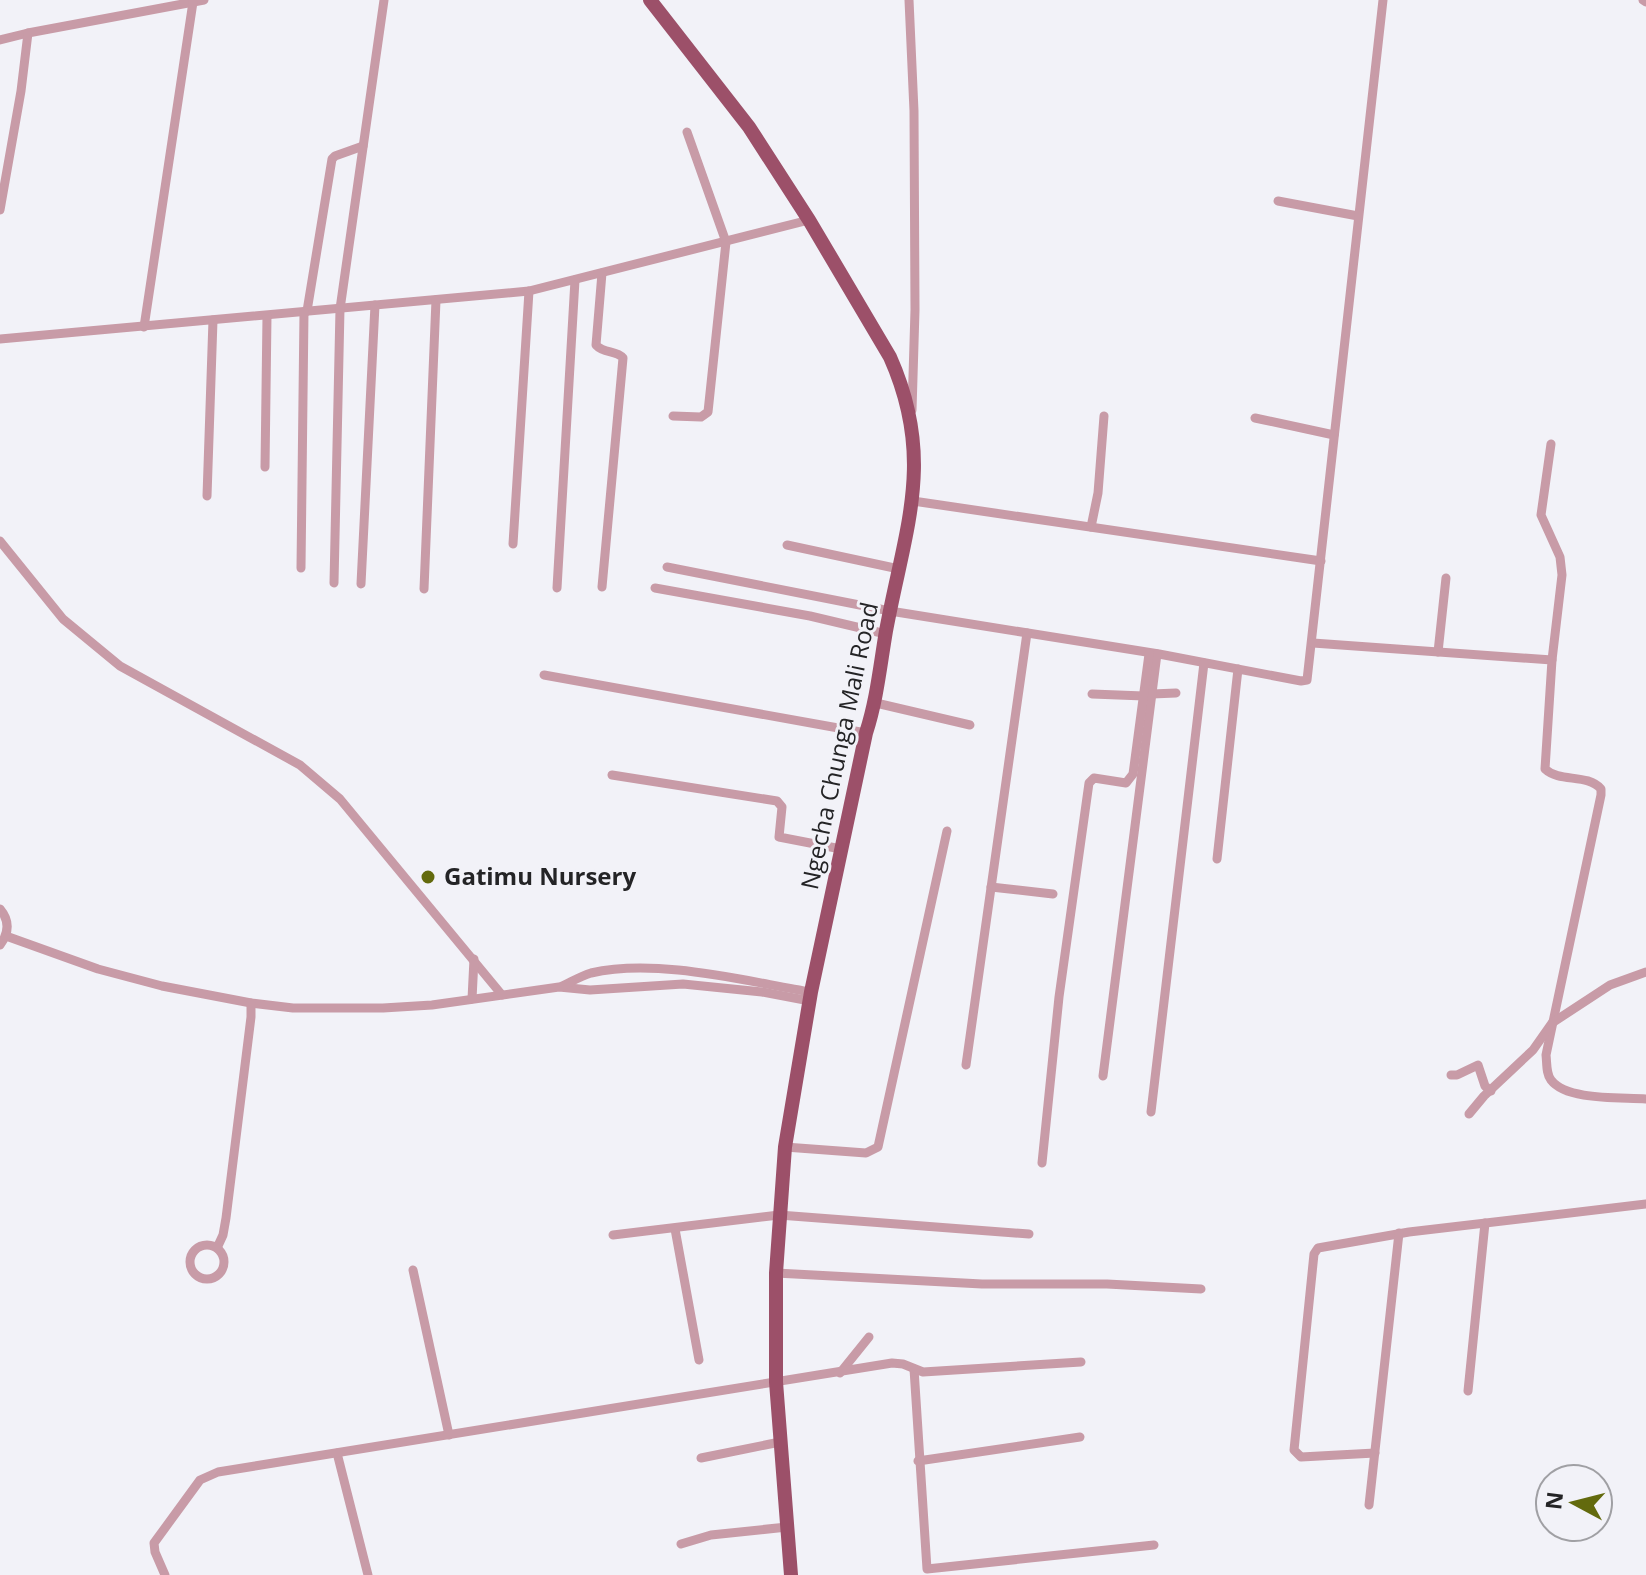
<svg xmlns="http://www.w3.org/2000/svg" width="1646" height="1575" viewBox="0 0 1646 1575" font-family="'Open Sans',sans-serif">
  <style>
    .lines { fill: none; stroke-linecap: round; stroke-linejoin: round }
    .minor { stroke: #c89ba7; stroke-width: 9 }
    .primary { stroke: #9c5069; stroke-width: 14 }
    .poi-dot { fill: #636a0d; stroke: #f2f2f8; stroke-width: 3 }
    .labels { text-anchor: middle; stroke-width: 6; stroke-linejoin: round; paint-order: stroke }
    .street-label { font-size: 24px; fill: #242426; stroke: #f2f2f8 }
    .poi-label { font-size: 24px; font-weight: bold; fill: #242426; stroke: #f2f2f8; text-anchor: start }
  </style>
  <rect width="100%" height="100%" fill="#f2f2f8"/>
  <g class="lines">
    <g class="minor">
      <path d="M 909,0 L 914,111 L 915,310 L 912,410"/>
      <path d="M 1643,0 L 1646,2"/>
      <path d="M 0,40 L 28,33"/>
      <path d="M 1278,201 L 1358,216"/>
      <path d="M 0,210 L 21,91 L 28,33 L 204,0"/>
      <path d="M 602,273 L 596,345 C 604,354 616,350 623,358 L 602,587"/>
      <path d="M 307,311 L 332,159 L 335,156 L 363,146"/>
      <path d="M 144,327 L 193,2"/>
      <path d="M 0,339 L 529,291 L 809,220"/>
      <path d="M 673,416 L 701,417 L 708,412 L 726,242 L 687,132"/>
      <path d="M 1255,418 L 1334,435"/>
      <path d="M 1551,444 L 1541,515 L 1560,557 L 1562,575 L 1552,660"/>
      <path d="M 265,467 L 267,316"/>
      <path d="M 207,496 L 213,320"/>
      <path d="M 913,501 L 1321,561"/>
      <path d="M 1091,527 L 1098,493 L 1104,416"/>
      <path d="M 0,541 L 63,619 L 120,666 L 300,765 L 340,799 L 502,995"/>
      <path d="M 513,544 L 529,291"/>
      <path d="M 787,545 L 899,569"/>
      <path d="M 667,567 L 890,611 L 1159,654 L 1301,681 L 1307,680 L 1383,0"/>
      <path d="M 301,568 L 304,312"/>
      <path d="M 334,583 L 340,309 L 384,0"/>
      <path d="M 361,584 L 375,305"/>
      <path d="M 557,588 L 575,280"/>
      <path d="M 655,588 L 810,616 L 886,634"/>
      <path d="M 424,589 L 436,300"/>
      <path d="M 1313,643 L 1552,660 L 1545,769 C 1560,783 1587,773 1601,789 L 1601,795 L 1546,1055 C 1547,1063 1546,1074 1551,1080 C 1567,1101 1621,1097 1646,1099"/>
      <path d="M 1438,652 L 1446,578"/>
      <path d="M 544,675 L 866,733"/>
      <path d="M 1092,694 L 1144,696"/>
      <path d="M 1152,694 L 1176,693"/>
      <path d="M 876,703 L 970,725"/>
      <path d="M 612,775 L 777,801 L 782,807 L 779,837 L 841,849"/>
      <path d="M 1217,859 L 1238,669"/>
      <path d="M 991,887 L 1053,894"/>
      <path d="M 0,909 C 10,921 9,933 0,945"/>
      <path d="M 6,936 L 98,969 L 162,986 L 251,1003 L 293,1008 L 383,1008 L 432,1005 L 559,987 L 590,990 L 683,984 L 762,992 L 810,1001"/>
      <path d="M 562,986 C 571,982 581,976 591,973 C 657,958 744,981 811,992"/>
      <path d="M 472,999 L 474,959"/>
      <path d="M 966,1065 L 1027,633"/>
      <path d="M 1451,1075 L 1457,1075 L 1478,1065 L 1485,1086 L 1491,1091"/>
      <path d="M 1103,1076 L 1157,654"/>
      <path d="M 1151,1112 L 1204,663"/>
      <path d="M 1469,1114 L 1484,1096 L 1533,1050 L 1552,1023 L 1610,985 L 1646,972"/>
      <path d="M 785,1147 L 866,1153 L 878,1147 L 947,831"/>
      <path d="M 1042,1163 L 1059,997 L 1089,783 L 1094,778 L 1126,783 L 1133,774 L 1149,654"/>
      <path d="M 675,1229 L 699,1360"/>
      <path d="M 613,1235 L 779,1215 L 1029,1234"/>
      <circle cx="207" cy="1262" r="17"/>
      <path d="M 217,1248 L 223,1235 L 226,1218 L 251,1017 L 251,1003"/>
      <path d="M 413,1270 L 449,1435"/>
      <path d="M 776,1273 L 982,1284 L 1107,1284 L 1201,1289"/>
      <path d="M 914,1369 L 927,1569 L 1154,1545"/>
      <path d="M 840,1373 L 869,1337"/>
      <path d="M 1468,1391 L 1485,1223"/>
      <path d="M 337,1453 L 368,1575"/>
      <path d="M 1375,1453 L 1301,1457 L 1294,1450 L 1314,1254 L 1318,1248 L 1409,1232 L 1646,1204"/>
      <path d="M 701,1458 L 780,1442"/>
      <path d="M 918,1461 L 1080,1437"/>
      <path d="M 1369,1505 L 1399,1233"/>
      <path d="M 681,1544 L 711,1535 L 787,1527"/>
      <path d="M 165,1575 L 155,1552 L 154,1543 L 200,1480 L 218,1472 L 892,1363 L 903,1364 L 923,1372 L 1081,1362"/>
    </g>
    <path class="primary" d="M 650,0 L 749,127 L 809,220 L 890,357 C 936,460 905,528 886,631 C 880,666 877,699 866,733 L 811,992 L 785,1147 L 776,1273 L 776,1382 L 791,1575"/>
  </g>
  <circle class="poi-dot" cx="428" cy="877" r="8"/>
  <g class="labels">
    <g class="street-label">
      <text transform="translate(840 746) rotate(-78)" y="8">Ngecha Chunga Mali Road</text>
    </g>
    <g class="poi-label">
      <text x="444" y="885">Gatimu Nursery</text>
    </g>
  </g>
  <g transform="translate(1574 1503) rotate(277)"><circle r="38" fill="#f2f2f8" stroke="#a0a0a4" stroke-width="2"/>
  <path d="M0-6L14 30L0 20L-14 30Z" fill="#636a0d"/>
  <text y="-12" font-size="22" font-weight="bold" text-anchor="middle" fill="#242426">N</text>
  </g>
</svg>
